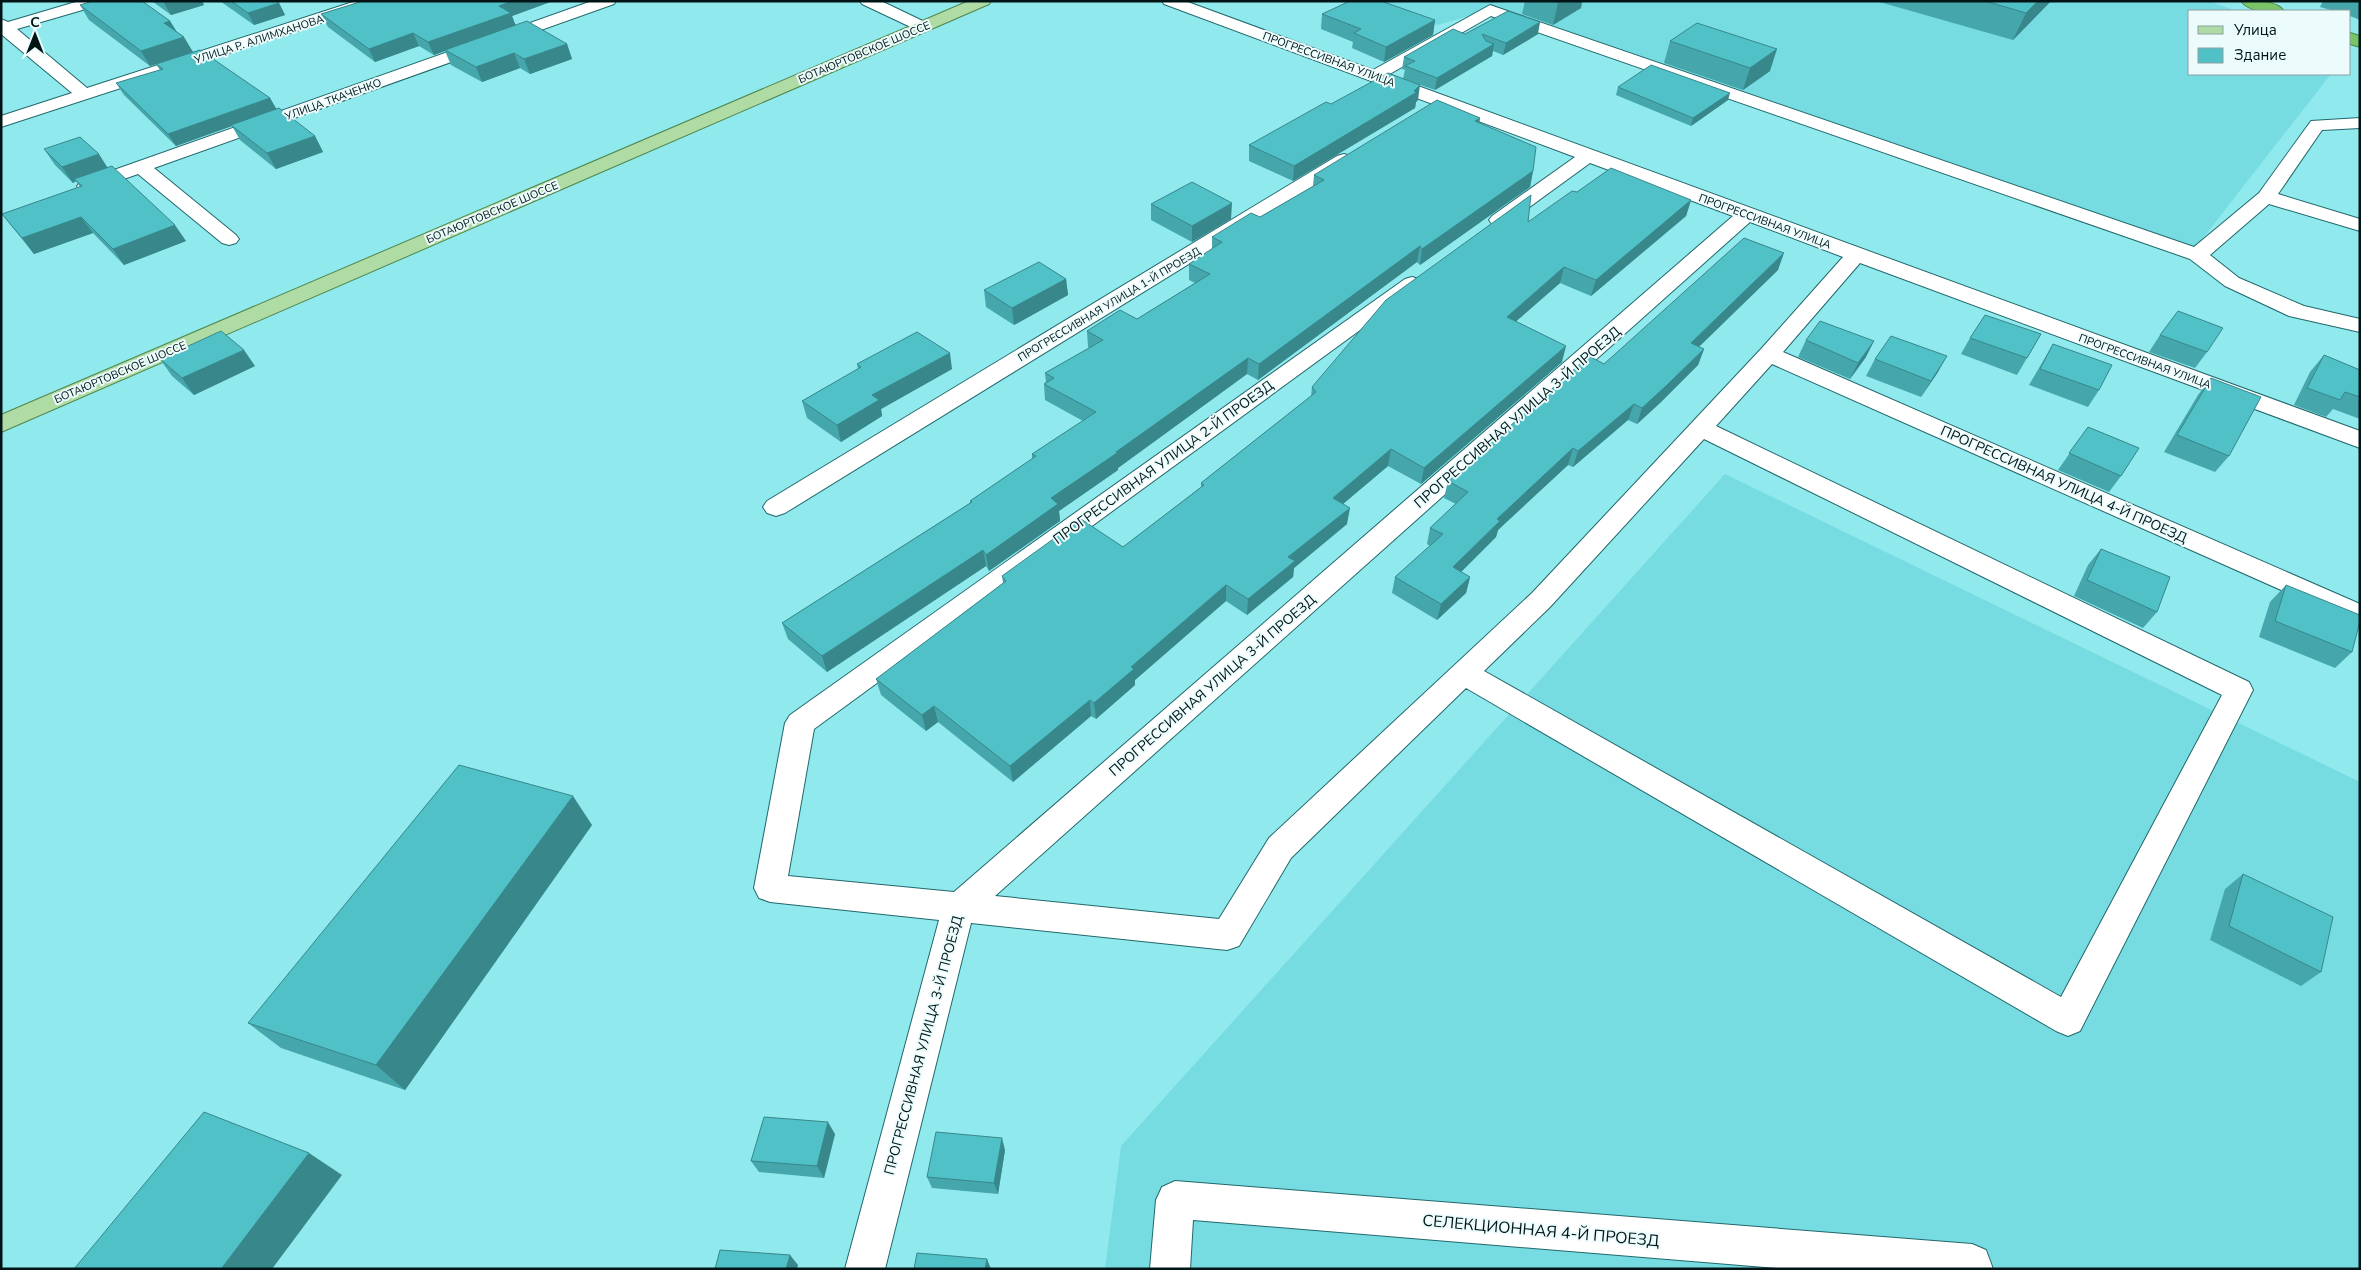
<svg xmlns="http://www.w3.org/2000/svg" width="2361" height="1270" viewBox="0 0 2361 1270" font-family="'Nunito Sans',sans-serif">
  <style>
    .built { fill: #77dce1 }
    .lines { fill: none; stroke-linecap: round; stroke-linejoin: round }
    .minor-casing { stroke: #21686b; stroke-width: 2 }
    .major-casing { stroke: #4f864b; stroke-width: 2 }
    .highway-casing { stroke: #4f864b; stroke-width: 2 }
    .minor { fill: #fff; fill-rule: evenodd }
    .major { fill: #afdca4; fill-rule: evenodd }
    .highway { fill: #79c467; fill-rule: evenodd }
    .wall { fill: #45a6ab }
    .shaded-wall { fill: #38878b }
    .building { fill: #50c1c7; stroke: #38878b }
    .labels { text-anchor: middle; stroke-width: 4; stroke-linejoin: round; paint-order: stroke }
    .far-street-label { font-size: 11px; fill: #001416; stroke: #ecfcfd }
    .street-label { font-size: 14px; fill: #001416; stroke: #ecfcfd }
    .near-street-label { font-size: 16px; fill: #001416; stroke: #ecfcfd }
  </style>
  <rect width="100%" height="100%" fill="#90e9ed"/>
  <g class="built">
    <path d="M 1369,1 L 2209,1 L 2236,11 L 2190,11 L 2190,74 L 2331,74 L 2196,247 L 1490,10 L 1437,25 Z"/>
    <path d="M 1725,474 L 2360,782 L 2360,1269 L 1105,1269 L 1121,1146 Z"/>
  </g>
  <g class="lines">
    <defs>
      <g id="minor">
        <path d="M 79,1 L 105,1 L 103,4 L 17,29 L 87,88 L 356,1 L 381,1 L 379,4 L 1,127 L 1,116 L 72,93 L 1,34 L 1,19 L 8,22 Z"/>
        <path d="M 592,1 L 616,1 L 614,4 L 154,168 L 236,235 L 239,239 L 236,243 L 229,245 L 222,243 L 138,174 L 87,192 L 80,190 L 77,186 L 80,182 Z"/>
        <path d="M 860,1 L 881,1 L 929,24 L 931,27 L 929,30 L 917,30 L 862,4 Z"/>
        <path d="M 1162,1 L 1185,1 L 1373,70 L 1490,5 L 2194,247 L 2259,193 L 2311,121 L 2360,118 L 2360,128 L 2322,130 L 2278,194 L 2360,219 L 2360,231 L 2269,204 L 2210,255 L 2239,278 L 2304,306 L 2360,319 L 2360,332 L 2289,316 L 2225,286 L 2190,259 L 1491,16 L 1388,75 L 2360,431 L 2360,448 L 1860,263 L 1783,352 L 2360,604 L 2360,625 L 1772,364 L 1716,426 L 2249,682 L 2253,690 L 2080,1031 L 2068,1036 L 2056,1031 L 1466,688 L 1291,858 L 1239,946 L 1227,950 L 971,923 L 885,1269 L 845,1269 L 939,920 L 770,902 L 759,898 L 754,888 L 785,723 L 790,715 L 1405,279 L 1412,277 L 1419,279 L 1422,283 L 1419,287 L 814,729 L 788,876 L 954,892 L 1733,216 L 1590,163 L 1506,224 L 1499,226 L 1492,224 L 1489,220 L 1492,216 L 1575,157 L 1164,4 ZM 1750,222 L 1843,257 L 1761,349 L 1532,593 L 1269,838 L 1219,919 L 995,896 ZM 1704,439 L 2222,695 L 2061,997 L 1484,671 L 1550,607 Z"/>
        <path d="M 1344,154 L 1351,156 L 1353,160 L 1351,164 L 785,513 L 776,516 L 767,513 L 763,507 L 767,501 L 1337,156 Z"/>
        <path d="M 1175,1181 L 1972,1244 L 1986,1250 L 1993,1269 L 1788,1269 L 1193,1220 L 1190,1269 L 1150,1269 L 1156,1200 L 1162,1187 Z"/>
      </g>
      <path id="major" d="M 969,1 L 991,1 L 989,4 L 1,432 L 1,415 Z"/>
      <g id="highway">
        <path d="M 2241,1 C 2254,1 2276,0 2284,11 C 2271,12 2250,13 2241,1 Z"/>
        <path d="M 2350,33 L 2360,36 L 2360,47 L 2350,44 Z"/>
      </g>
    </defs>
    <use href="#minor" class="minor-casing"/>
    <use href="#major" class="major-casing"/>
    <use href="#highway" class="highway-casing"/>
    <use href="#minor" class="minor"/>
    <use href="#major" class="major"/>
    <use href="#highway" class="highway"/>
  </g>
  <g class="wall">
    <path d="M 152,1 L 202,1 L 204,5 L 171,15 Z"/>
    <path d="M 220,1 L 277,1 L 279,3 L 285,15 L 254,25 Z"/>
    <path d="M 363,1 L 553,1 L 512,16 L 515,25 L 567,44 L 572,59 L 530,74 L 520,68 L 482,82 L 451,65 L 445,51 L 434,55 L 419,46 L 375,62 L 328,27 L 321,14 Z"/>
    <path d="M 1525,1 L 1582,1 L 1581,8 L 1553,25 L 1522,14 Z"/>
    <path d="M 1876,1 L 2051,1 L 2013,40 Z"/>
    <path d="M 2323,1 L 2360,1 L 2360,20 L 2350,16 L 2350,11 L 2334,11 L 2320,7 Z"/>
    <path d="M 80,5 L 170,21 L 177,32 L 193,52 L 150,66 L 89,20 Z"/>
    <path d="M 1322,14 L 1435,20 L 1433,35 L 1384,62 L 1352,48 L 1353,42 L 1321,29 Z"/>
    <path d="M 1465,34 L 1538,34 L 1503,55 L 1493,51 L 1492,56 L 1435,90 L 1403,79 L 1405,70 L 1402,69 L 1404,57 Z"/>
    <path d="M 1670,41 L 1770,71 L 1743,90 L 1664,63 Z"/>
    <path d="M 156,64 L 270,98 L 276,109 L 315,136 L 323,152 L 276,169 L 240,140 L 232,126 L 176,146 L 124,95 L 116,83 L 160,70 Z"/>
    <path d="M 1618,87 L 1728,100 L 1691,126 L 1616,95 Z"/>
    <path d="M 1418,100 L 1416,102 L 1415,108 L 1293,181 L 1249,161 L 1249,145 L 1331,104 Z"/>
    <path d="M 1479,123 L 1533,171 L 1530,187 L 1420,265 L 1417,262 L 1258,380 L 1247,374 L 1118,468 L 1118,470 L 1059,511 L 1060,521 L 989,571 L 986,566 L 827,672 L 788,639 L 782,623 L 970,503 L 970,501 L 1032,459 L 1032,454 L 1083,421 L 1045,400 L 1044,384 L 1046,382 L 1045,373 L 1089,348 L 1088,347 L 1087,331 L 1137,319 L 1195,283 L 1189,280 L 1189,264 L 1212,249 L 1212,237 L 1260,217 L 1313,186 L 1314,175 Z"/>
    <path d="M 44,149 L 108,167 L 186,241 L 124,265 L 93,233 L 34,254 L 2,214 L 80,187 L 76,181 L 73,183 L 55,165 Z"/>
    <path d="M 1577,192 L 1691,200 L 1686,216 L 1591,296 L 1560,283 L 1516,321 L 1562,362 L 1421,484 L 1388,466 L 1343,504 L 1347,524 L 1294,568 L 1293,577 L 1247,615 L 1226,601 L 1135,680 L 1135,685 L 1096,719 L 1091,716 L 1013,782 L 938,722 L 926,731 L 881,695 L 876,679 L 1003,583 L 1002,576 L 1123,547 L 1201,487 L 1201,483 L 1311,396 L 1312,387 L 1528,222 Z"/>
    <path d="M 1151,204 L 1231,219 L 1192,242 L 1151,220 Z"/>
    <path d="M 1778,270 L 1699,347 L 1704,349 L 1698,365 L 1660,403 L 1637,424 L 1628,420 L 1573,467 L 1568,465 L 1498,530 L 1496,537 L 1461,572 L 1470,577 L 1466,593 L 1437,620 L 1392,593 L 1395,577 L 1430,546 L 1427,544 L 1430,528 L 1456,504 L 1444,498 L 1448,481 L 1604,364 Z"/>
    <path d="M 1066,279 L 1068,295 L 1014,325 L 986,307 L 984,290 Z"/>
    <path d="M 2041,334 L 2017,375 L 1961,354 L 1970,338 Z"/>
    <path d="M 2160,335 L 2207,352 L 2195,368 L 2149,352 Z"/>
    <path d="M 1806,340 L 1866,357 L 1850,379 L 1798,357 Z"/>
    <path d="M 2053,344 L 2099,390 L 2088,407 L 2029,385 Z"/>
    <path d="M 2324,355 L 2360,370 L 2360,419 L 2333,409 L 2326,417 L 2294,405 L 2310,372 Z"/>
    <path d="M 160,359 L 255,366 L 194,395 L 172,376 Z"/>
    <path d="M 1875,359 L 1938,372 L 1921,397 L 1866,376 Z"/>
    <path d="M 857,364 L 952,369 L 881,409 L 882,416 L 841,442 L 807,418 L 802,401 L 858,369 Z"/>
    <path d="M 2211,378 L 2229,456 L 2215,472 L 2164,452 L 2198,395 Z"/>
    <path d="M 2088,427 L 2121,476 L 2109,492 L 2058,470 Z"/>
    <path d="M 2101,549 L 2157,612 L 2143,628 L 2074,596 L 2088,565 Z"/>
    <path d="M 2286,585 L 2352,652 L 2335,668 L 2259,637 L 2270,602 Z"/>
    <path d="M 592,825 L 405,1090 L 281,1048 L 248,1023 Z"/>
    <path d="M 2243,874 L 2321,972 L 2301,986 L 2210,940 L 2225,889 Z"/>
    <path d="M 835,1134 L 824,1178 L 759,1172 L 751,1161 Z"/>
    <path d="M 1005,1150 L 998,1194 L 932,1188 L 927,1177 Z"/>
  </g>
  <g class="shaded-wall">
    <path d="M 163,1 L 202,1 L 204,5 L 171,15 Z"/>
    <path d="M 512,1 L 553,1 L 512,16 L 516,26 L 445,50 L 445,51 L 434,55 L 428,42 L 499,6 Z"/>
    <path d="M 1562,1 L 1582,1 L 1581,8 L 1553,25 L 1558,3 Z"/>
    <path d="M 2038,1 L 2051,1 L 2013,40 L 2026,13 Z"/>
    <path d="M 279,3 L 285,15 L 254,25 L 248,13 Z"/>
    <path d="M 1435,20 L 1433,35 L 1384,62 L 1386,47 Z"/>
    <path d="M 170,21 L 179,36 L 164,23 Z"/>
    <path d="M 1540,22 L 1538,34 L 1503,55 L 1506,43 Z"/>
    <path d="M 413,33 L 419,46 L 375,62 L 369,49 Z"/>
    <path d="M 184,37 L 193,52 L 150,66 L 141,51 Z"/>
    <path d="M 567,44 L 572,59 L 530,74 L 524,59 Z"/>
    <path d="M 1494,44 L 1492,56 L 1435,90 L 1437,78 Z"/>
    <path d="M 1777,49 L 1770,71 L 1743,90 L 1750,68 Z"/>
    <path d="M 514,53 L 520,68 L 482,82 L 476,67 Z"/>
    <path d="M 1420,85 L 1418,100 L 1416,102 L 1415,108 L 1293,181 L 1294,166 L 1414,91 Z"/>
    <path d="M 1730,93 L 1728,100 L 1691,126 L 1693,118 Z"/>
    <path d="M 270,98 L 277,110 L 231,125 L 232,126 L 176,146 L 168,134 Z"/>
    <path d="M 1480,118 L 1478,133 L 1475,121 Z"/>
    <path d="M 315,136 L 323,152 L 276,169 L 267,153 Z"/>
    <path d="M 99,154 L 109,170 L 74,179 L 76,181 L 73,183 L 62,167 Z"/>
    <path d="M 1533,171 L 1530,187 L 1420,265 L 1422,249 Z"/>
    <path d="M 1691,200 L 1686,216 L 1591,296 L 1596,280 Z"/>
    <path d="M 1232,203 L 1231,219 L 1192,242 L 1192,226 Z"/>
    <path d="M 81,217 L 93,233 L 34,254 L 22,238 Z"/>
    <path d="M 175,225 L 186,241 L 124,265 L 113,249 Z"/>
    <path d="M 1420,246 L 1417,262 L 1258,380 L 1259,364 Z"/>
    <path d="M 1784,253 L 1778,270 L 1685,360 L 1691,343 Z"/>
    <path d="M 1564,267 L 1560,283 L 1503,333 L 1507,317 Z"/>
    <path d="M 1066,279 L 1068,295 L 1014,325 L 1012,308 Z"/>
    <path d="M 1874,341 L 1866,357 L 1850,379 L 1858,363 Z"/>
    <path d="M 1566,346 L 1562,362 L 1421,484 L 1424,468 Z"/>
    <path d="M 1704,349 L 1698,365 L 1660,403 L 1637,424 L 1642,408 Z"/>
    <path d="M 244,350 L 255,366 L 194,395 L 182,378 Z"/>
    <path d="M 950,353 L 952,369 L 881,409 L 882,416 L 841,442 L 837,425 L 872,395 Z"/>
    <path d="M 1947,356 L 1938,372 L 1921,397 L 1931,381 Z"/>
    <path d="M 1248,358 L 1247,374 L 1118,468 L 1118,470 L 1059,511 L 1060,521 L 989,571 L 986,555 L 1051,498 Z"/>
    <path d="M 1634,404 L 1628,420 L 1573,467 L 1578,451 Z"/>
    <path d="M 1573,448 L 1568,465 L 1498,530 L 1496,537 L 1450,583 L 1453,567 L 1497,519 Z"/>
    <path d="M 1391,449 L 1388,466 L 1331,514 L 1333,498 Z"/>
    <path d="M 1350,508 L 1347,524 L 1294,568 L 1293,577 L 1247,615 L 1248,599 L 1288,557 Z"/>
    <path d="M 983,550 L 986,566 L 827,672 L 822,656 Z"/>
    <path d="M 1470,577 L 1466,593 L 1437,620 L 1441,604 Z"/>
    <path d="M 1226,585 L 1226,601 L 1135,680 L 1135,685 L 1096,719 L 1094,703 L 1131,667 Z"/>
    <path d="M 1090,700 L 1091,716 L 1013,782 L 1010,766 Z"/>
    <path d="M 934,706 L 938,722 L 926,731 L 922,715 Z"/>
    <path d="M 573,796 L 592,825 L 405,1090 L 376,1065 Z"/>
    <path d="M 828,1122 L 835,1134 L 824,1178 L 817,1166 Z"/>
    <path d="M 1002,1138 L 1005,1150 L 998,1194 L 994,1183 Z"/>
    <path d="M 309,1153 L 342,1175 L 272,1269 L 221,1269 Z"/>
    <path d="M 790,1255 L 798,1265 L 797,1269 L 786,1269 Z"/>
    <path d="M 987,1259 L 991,1269 L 985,1269 Z"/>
  </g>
  <g class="building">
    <path d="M 93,1 L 142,1 L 170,21 L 164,23 L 184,37 L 141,51 L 80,5 Z"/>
    <path d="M 231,1 L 277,1 L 279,3 L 248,13 Z"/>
    <path d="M 363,1 L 512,1 L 499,6 L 511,13 L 428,42 L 413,33 L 369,49 L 321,14 Z"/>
    <path d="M 1350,1 L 1381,1 L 1435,20 L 1386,47 L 1354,33 L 1361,29 L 1322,14 Z"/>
    <path d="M 1552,1 L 1562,1 L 1558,3 Z"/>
    <path d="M 1985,1 L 2038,1 L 2026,13 Z"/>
    <path d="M 1508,11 L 1540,22 L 1506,43 L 1482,34 L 1486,41 L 1494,44 L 1437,78 L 1405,66 L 1415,61 L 1404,57 L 1453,29 L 1465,34 Z"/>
    <path d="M 527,21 L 567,44 L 524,59 L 514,53 L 476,67 L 445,50 Z"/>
    <path d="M 1697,23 L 1777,49 L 1750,68 L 1670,41 Z"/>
    <path d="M 200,50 L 270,98 L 168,134 L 116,83 L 163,69 L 156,64 Z"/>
    <path d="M 1651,65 L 1730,93 L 1693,118 L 1618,87 Z"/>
    <path d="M 1388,73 L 1420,85 L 1414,91 L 1417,92 L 1294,166 L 1249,145 L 1326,102 L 1331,104 Z"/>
    <path d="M 1437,100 L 1480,118 L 1475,121 L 1536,147 L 1533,171 L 1422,249 L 1420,246 L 1259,364 L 1248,358 L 1116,452 L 1117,453 L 1051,498 L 1058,504 L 986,555 L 983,550 L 822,656 L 782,623 L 972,502 L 970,501 L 1036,456 L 1032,454 L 1096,412 L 1044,384 L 1054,378 L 1045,373 L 1103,340 L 1087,331 L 1120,310 L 1137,319 L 1210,274 L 1189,264 L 1222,242 L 1212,237 L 1251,213 L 1260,217 L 1324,180 L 1314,175 Z"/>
    <path d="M 279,108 L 315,136 L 267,153 L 231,125 Z"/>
    <path d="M 80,137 L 99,154 L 62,167 L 44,149 Z"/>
    <path d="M 112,166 L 175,225 L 113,249 L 81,217 L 22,238 L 2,214 L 82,186 L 74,179 Z"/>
    <path d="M 1611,168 L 1691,200 L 1596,280 L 1564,267 L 1507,317 L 1566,346 L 1424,468 L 1391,449 L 1333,498 L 1350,508 L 1288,557 L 1295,561 L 1248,599 L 1226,585 L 1131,667 L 1134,669 L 1094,703 L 1090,700 L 1010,766 L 934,706 L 922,715 L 876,679 L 1006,581 L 1002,576 L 1081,519 L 1123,547 L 1204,485 L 1201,483 L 1316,392 L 1312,387 L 1386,300 L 1531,195 L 1528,222 L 1572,191 L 1577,192 Z"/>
    <path d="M 1192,182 L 1232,203 L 1192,226 L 1151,204 Z"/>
    <path d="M 1744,238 L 1784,253 L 1691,343 L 1704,349 L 1666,386 L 1642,408 L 1634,404 L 1578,451 L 1573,448 L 1497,519 L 1500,521 L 1453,567 L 1470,577 L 1441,604 L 1395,577 L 1443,534 L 1430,528 L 1468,492 L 1448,481 L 1589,356 L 1604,364 Z"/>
    <path d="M 1039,262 L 1066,279 L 1012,308 L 984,290 Z"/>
    <path d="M 2178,311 L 2223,328 L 2207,352 L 2160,335 Z"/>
    <path d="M 1985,315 L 2041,334 L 2027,358 L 1970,338 Z"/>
    <path d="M 1820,321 L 1874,341 L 1858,363 L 1806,340 Z"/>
    <path d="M 221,331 L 244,350 L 182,378 L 160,359 Z"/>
    <path d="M 917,332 L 950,353 L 872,395 L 879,400 L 837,425 L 802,401 L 861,367 L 857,364 Z"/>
    <path d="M 1891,336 L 1947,356 L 1931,381 L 1875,359 Z"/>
    <path d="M 2053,344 L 2112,365 L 2099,390 L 2040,369 Z"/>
    <path d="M 2324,355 L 2360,370 L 2360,397 L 2345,392 L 2340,400 L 2307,388 Z"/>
    <path d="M 2211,378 L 2261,397 L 2229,456 L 2177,435 Z"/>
    <path d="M 2088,427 L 2139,448 L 2121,476 L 2069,453 Z"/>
    <path d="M 2101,549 L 2170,577 L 2157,612 L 2087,580 Z"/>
    <path d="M 2286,585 L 2360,615 L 2360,621 L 2352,652 L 2275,621 Z"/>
    <path d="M 459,765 L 573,796 L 376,1065 L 248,1023 Z"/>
    <path d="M 2243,874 L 2333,917 L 2321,972 L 2229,926 Z"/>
    <path d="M 204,1112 L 309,1153 L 221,1269 L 74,1269 Z"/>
    <path d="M 764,1117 L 828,1122 L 817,1166 L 751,1161 Z"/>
    <path d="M 936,1132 L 1002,1138 L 994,1183 L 927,1177 Z"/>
    <path d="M 720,1250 L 790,1255 L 786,1269 L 715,1269 Z"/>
    <path d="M 917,1253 L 987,1259 L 985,1269 L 914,1269 Z"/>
  </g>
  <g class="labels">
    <g class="far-street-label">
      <text transform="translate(259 39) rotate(-18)" y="4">УЛИЦА Р. АЛИМХАНОВА</text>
      <text transform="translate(864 52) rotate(-23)" y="4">БОТАЮРТОВСКОЕ ШОССЕ</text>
      <text transform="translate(1329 59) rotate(20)" y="4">ПРОГРЕССИВНАЯ УЛИЦА</text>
      <text transform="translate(333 99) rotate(-20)" y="4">УЛИЦА ТКАЧЕНКО</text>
      <text transform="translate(492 212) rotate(-23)" y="4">БОТАЮРТОВСКОЕ ШОССЕ</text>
      <text transform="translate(1765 221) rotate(20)" y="4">ПРОГРЕССИВНАЯ УЛИЦА</text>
      <text transform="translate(1109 304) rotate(-31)" y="4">ПРОГРЕССИВНАЯ УЛИЦА 1-Й ПРОЕЗД</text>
      <text transform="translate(2145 361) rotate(20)" y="4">ПРОГРЕССИВНАЯ УЛИЦА</text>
      <text transform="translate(120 372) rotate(-23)" y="4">БОТАЮРТОВСКОЕ ШОССЕ</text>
    </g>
    <g class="street-label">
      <text transform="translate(1517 417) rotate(-41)" y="5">ПРОГРЕССИВНАЯ УЛИЦА 3-Й ПРОЕЗД</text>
      <text transform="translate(1163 462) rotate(-36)" y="5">ПРОГРЕССИВНАЯ УЛИЦА 2-Й ПРОЕЗД</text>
      <text transform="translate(2064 484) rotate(24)" y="5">ПРОГРЕССИВНАЯ УЛИЦА 4-Й ПРОЕЗД</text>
      <text transform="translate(1212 685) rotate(-41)" y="5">ПРОГРЕССИВНАЯ УЛИЦА 3-Й ПРОЕЗД</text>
      <text transform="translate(923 1045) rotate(-75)" y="5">ПРОГРЕССИВНАЯ УЛИЦА 3-Й ПРОЕЗД</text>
    </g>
    <g class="near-street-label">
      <text transform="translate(1541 1230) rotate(5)" y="6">СЕЛЕКЦИОННАЯ 4-Й ПРОЕЗД</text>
    </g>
  </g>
  <rect width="2361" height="1270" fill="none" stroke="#001416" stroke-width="5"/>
  <rect x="2188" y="10" width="162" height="65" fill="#ecfcfd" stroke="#8e9fa1"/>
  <rect x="2198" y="26" width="25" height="8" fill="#afdca4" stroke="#8e9fa1"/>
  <text x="2234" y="35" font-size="15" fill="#001416">Улица</text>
  <rect x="2198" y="48" width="25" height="15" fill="#50c1c7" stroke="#8e9fa1"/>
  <text x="2234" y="60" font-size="15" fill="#001416">Здание</text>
  <g transform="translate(35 35)" stroke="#ecfcfd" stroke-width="4" paint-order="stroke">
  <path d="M0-4L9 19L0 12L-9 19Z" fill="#001416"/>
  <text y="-8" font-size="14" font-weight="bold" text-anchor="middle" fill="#001416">С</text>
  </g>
</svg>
